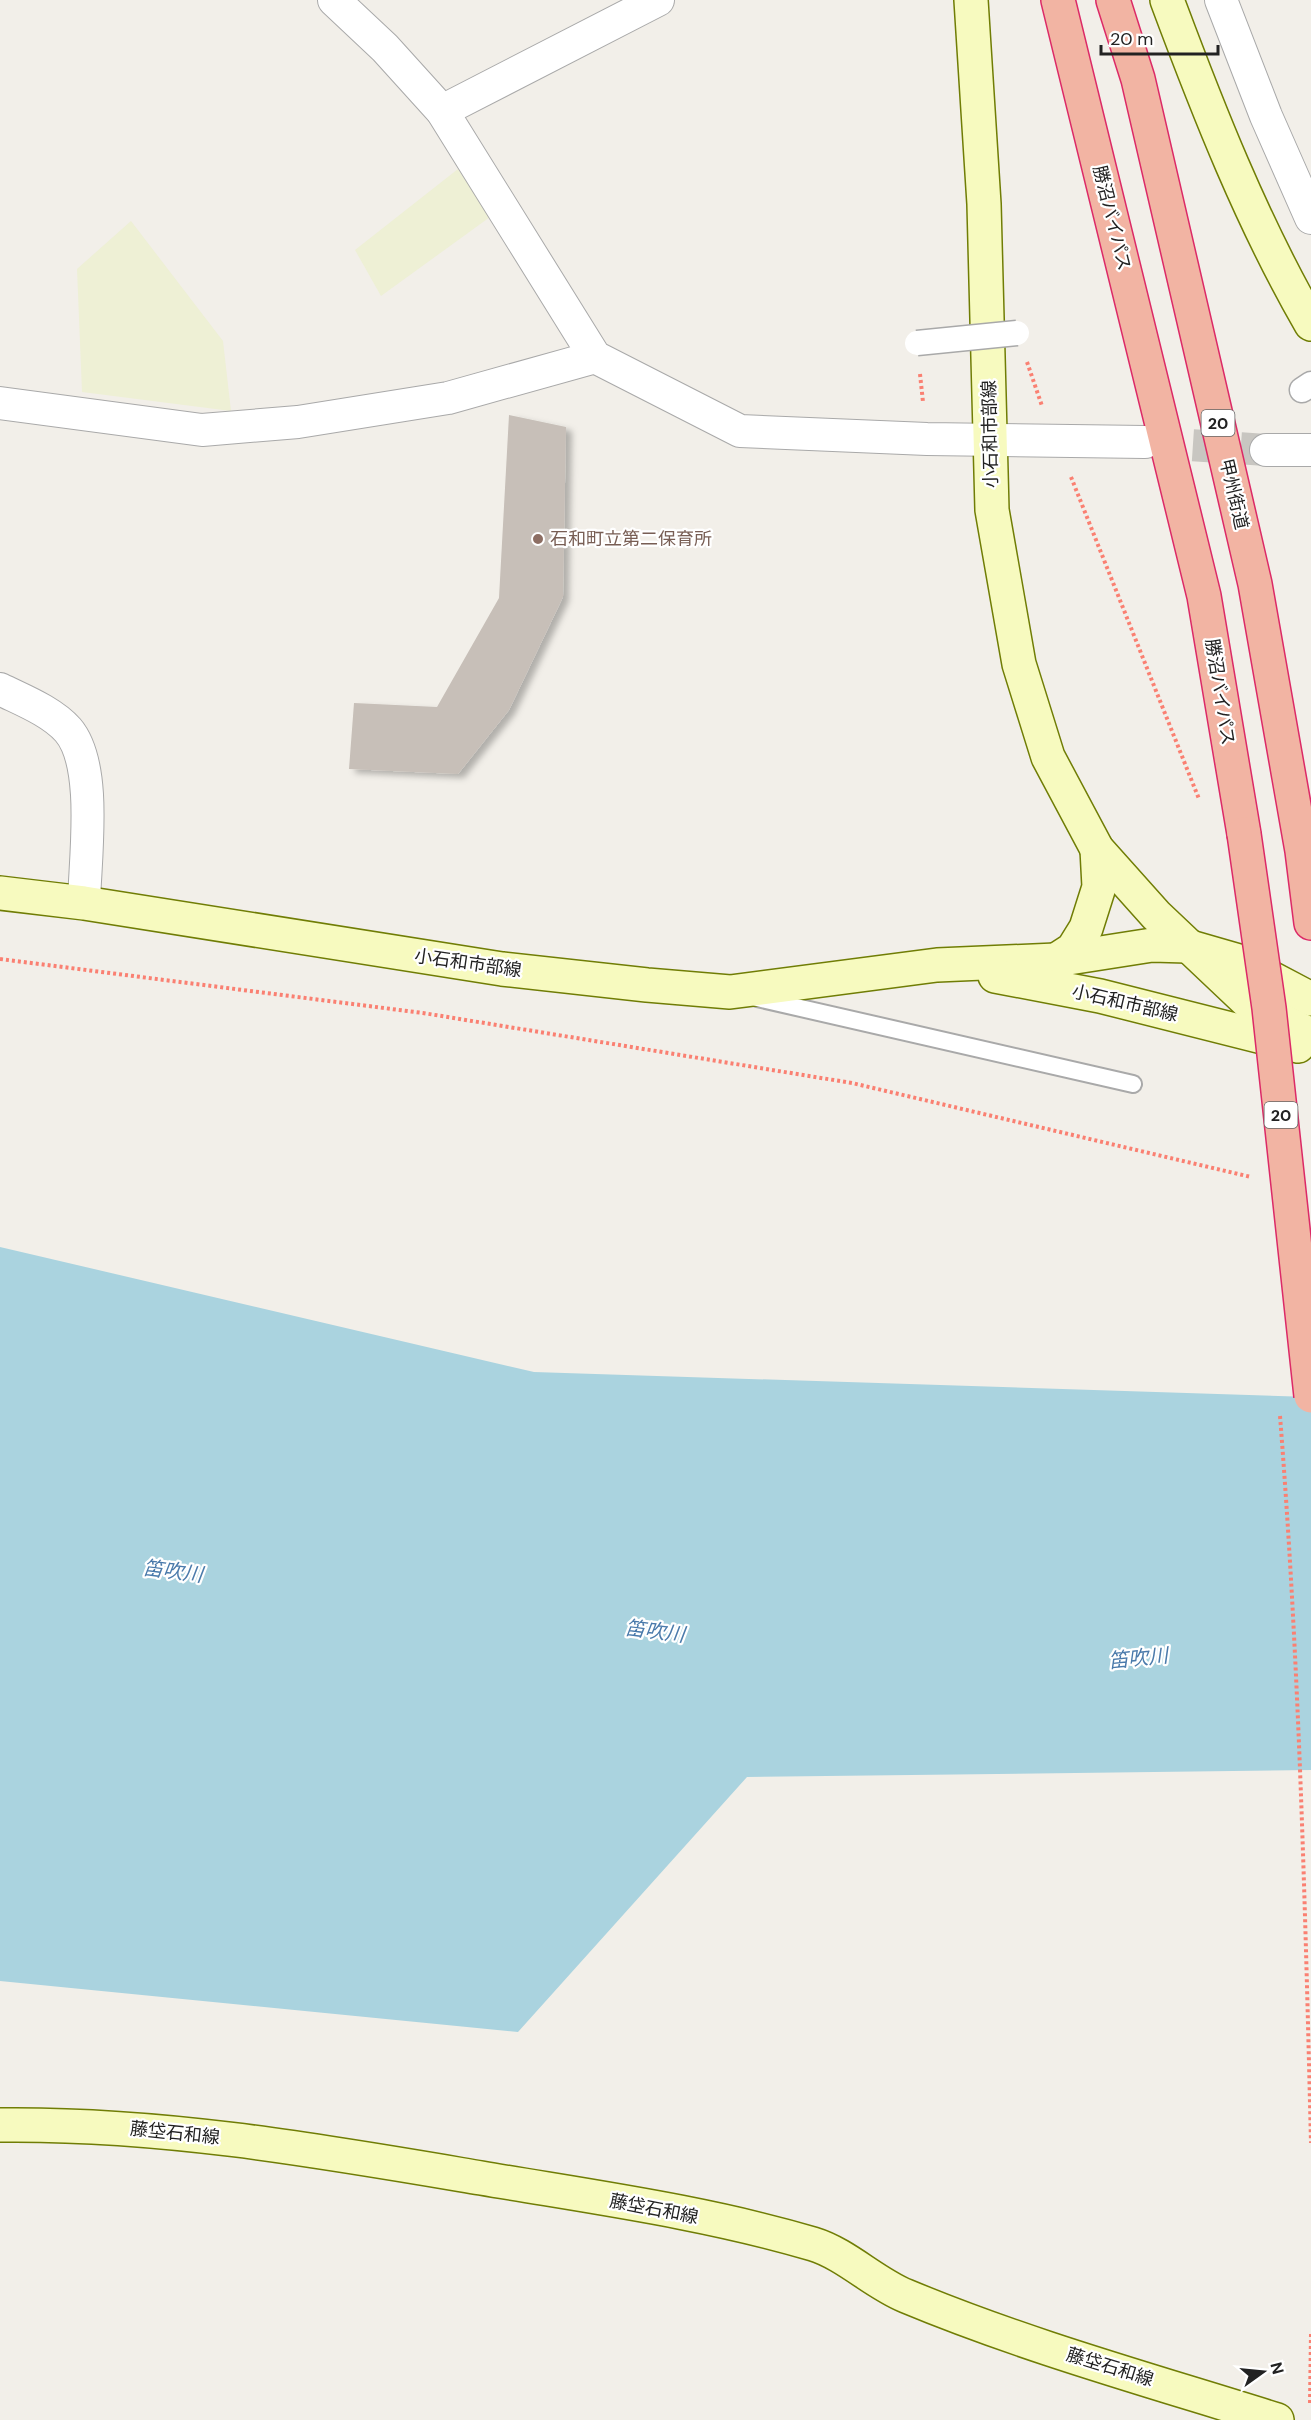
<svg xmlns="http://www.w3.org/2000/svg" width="1311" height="2420" viewBox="0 0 1311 2420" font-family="'DM Sans','Noto Sans JP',sans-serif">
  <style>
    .farmland { fill: #eef0d5 }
    .water { fill: #aad3df }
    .building { fill: #c7bfb8; filter: url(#shadow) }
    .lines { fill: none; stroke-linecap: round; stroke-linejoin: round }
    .minor-tunnel { stroke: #c8c6c1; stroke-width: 32; stroke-dasharray: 32 16; stroke-linecap: butt }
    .service-casing { stroke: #a9a9a9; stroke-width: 20 }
    .pedestrian-casing { stroke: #a9a9a9; stroke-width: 27 }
    .minor-casing { stroke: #a9a9a9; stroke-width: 34 }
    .secondary-casing { stroke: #707d05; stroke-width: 36 }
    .trunk-casing { stroke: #dc2a67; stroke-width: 36 }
    .path { stroke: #fa8072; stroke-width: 4; stroke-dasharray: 3 3; stroke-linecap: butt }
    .service { stroke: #fff; stroke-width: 16 }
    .pedestrian { stroke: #fff; stroke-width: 24 }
    .minor { stroke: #fff; stroke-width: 32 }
    .secondary { stroke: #f7fabf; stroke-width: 33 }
    .trunk { stroke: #f2b4a3; stroke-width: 33 }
    .pedestrian-bridge-casing { stroke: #a9a9a9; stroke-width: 27; stroke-linecap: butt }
    .trunk-bridge-casing { stroke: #dc2a67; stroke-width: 36; stroke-linecap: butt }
    .path-bridge { stroke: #fa8072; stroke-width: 4; stroke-dasharray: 3 3; stroke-linecap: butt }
    .pedestrian-bridge { stroke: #fff; stroke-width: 24 }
    .trunk-bridge { stroke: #f2b4a3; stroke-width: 33 }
    .education-dot { fill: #8d6e63; stroke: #fff; stroke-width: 2 }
    .labels { text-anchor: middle; stroke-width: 4.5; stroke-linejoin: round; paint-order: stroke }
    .shield { fill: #fff; stroke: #646464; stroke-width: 1.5 }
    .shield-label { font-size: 16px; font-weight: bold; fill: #222 }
    .street-label { font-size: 18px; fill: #222; stroke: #fff }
    .education-label { font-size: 18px; fill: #785e54; stroke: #fff; text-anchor: start }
    .water-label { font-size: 20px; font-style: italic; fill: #4a7aab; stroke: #fff }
  </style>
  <defs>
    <filter id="shadow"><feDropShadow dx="6" dy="4" stdDeviation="3" flood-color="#0004"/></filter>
  </defs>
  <rect width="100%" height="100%" fill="#f2efe9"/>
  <g class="farmland">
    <path d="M 458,169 L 490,217 L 381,296 L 355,250 Z"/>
    <path d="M 131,221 L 223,341 L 231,411 L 82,392 L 77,269 Z"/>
  </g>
  <path class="water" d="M 0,1247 L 534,1372 L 1311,1397 L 1311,1770 L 747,1777 L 518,2032 L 0,1981 Z"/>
  <path class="building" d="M 509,415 L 566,427 L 563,597 L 509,710 L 458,774 L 349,769 L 354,703 L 437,707 L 499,598 Z"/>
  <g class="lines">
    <path class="minor-tunnel" d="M 1145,442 L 1266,450"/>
    <defs>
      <path id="service" d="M 757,998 L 1133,1084"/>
      <path id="pedestrian" d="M 1302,390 L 1311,384"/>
      <g id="minor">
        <path d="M 334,0 L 385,48 L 442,111 L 595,357 L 740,431 L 927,439 L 1145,442"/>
        <path d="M 1221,0 L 1266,116 L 1311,218"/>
        <path d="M 442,111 L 658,0"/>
        <path d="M 0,403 L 202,430 L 298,422 L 448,398 L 595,357"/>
        <path d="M 1266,450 L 1311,450"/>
        <path d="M 0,689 C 22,700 51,711 68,730 C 98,765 85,857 84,903"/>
      </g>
      <g id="secondary">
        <path d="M 971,0 L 984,204 L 992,510 L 1019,664 L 1048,757 L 1097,849 L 1156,915 L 1249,1003 L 1311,1035"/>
        <path d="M 1167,0 C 1208,110 1252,222 1311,324"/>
        <path d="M 0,893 L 84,903 L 502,969 L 647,985 L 730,992 L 937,965 L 1056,960 L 1152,945 L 1187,946 L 1239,961 L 1311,999"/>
        <path d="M 1056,960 L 1073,949 L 1086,928 L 1099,887 L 1097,849"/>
        <path d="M 995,976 L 1100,996 L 1298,1046"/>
        <path d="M 0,2125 C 163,2123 321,2151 481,2178 C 592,2197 705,2212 813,2244 C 846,2254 874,2283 906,2296 C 1026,2346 1153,2381 1277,2420"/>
      </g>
      <g id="trunk">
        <path d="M 1058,0 L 1204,596 L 1244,834"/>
        <path d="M 1113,0 L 1138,79 L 1255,584 L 1302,851 L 1311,923"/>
      </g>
    </defs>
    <use href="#service" class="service-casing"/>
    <use href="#pedestrian" class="pedestrian-casing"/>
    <use href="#minor" class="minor-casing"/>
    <use href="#secondary" class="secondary-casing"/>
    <use href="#trunk" class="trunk-casing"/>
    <g class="path">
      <path d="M 1027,362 L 1042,406"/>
      <path d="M 920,374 L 923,402"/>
      <path d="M 1071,477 L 1199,799"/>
      <path d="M 0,959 L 423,1013 L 852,1083 L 1251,1177"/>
      <path d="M 1310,2403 L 1311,2334"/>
    </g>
    <use href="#service" class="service"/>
    <use href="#pedestrian" class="pedestrian"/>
    <use href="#minor" class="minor"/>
    <use href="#secondary" class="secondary"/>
    <use href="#trunk" class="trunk"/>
    <defs>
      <path id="pedestrian-bridge" d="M 917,343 L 1017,333"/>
      <path id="trunk-bridge" d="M 1244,834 L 1269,1008 L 1311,1396"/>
    </defs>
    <use href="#pedestrian-bridge" class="pedestrian-bridge-casing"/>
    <use href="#trunk-bridge" class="trunk-bridge-casing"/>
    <path class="path-bridge" d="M 1280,1416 C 1299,1658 1305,1900 1311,2143"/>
    <use href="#pedestrian-bridge" class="pedestrian-bridge"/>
    <use href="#trunk-bridge" class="trunk-bridge"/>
  </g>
  <circle class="education-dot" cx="538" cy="539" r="6"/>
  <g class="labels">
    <g class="shield">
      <rect x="1201.5" y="410" width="33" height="26" rx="4.5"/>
      <rect x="1264.5" y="1102" width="33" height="26" rx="4.5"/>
    </g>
    <g class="shield-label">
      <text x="1218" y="429">20</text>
      <text x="1281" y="1121">20</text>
    </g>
    <g class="street-label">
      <text transform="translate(1112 218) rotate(76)" y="6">勝沼バイパス</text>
      <text transform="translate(990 434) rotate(-91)" y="6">小石和市部線</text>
      <text transform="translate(1234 494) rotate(77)" y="6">甲州街道</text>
      <text transform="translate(1220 692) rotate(81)" y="6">勝沼バイパス</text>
      <text transform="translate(468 963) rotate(8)" y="6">小石和市部線</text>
      <text transform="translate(1125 1003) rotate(13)" y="6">小石和市部線</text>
      <text transform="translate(175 2133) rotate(6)" y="6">藤垈石和線</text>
      <text transform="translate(654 2209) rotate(11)" y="6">藤垈石和線</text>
      <text transform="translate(1110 2367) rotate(17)" y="6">藤垈石和線</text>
    </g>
    <g class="education-label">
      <text x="550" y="545">石和町立第二保育所</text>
    </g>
    <g class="water-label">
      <text transform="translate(173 1571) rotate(7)" y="7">笛吹川</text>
      <text transform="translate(655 1631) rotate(7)" y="7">笛吹川</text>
      <text transform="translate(1138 1658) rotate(-6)" y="7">笛吹川</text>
    </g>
  </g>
  <g transform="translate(1263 2372) rotate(75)" stroke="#ffffff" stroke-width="4.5" paint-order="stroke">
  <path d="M0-4.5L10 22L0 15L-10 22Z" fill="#222222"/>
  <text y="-9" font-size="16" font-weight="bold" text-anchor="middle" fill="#222222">N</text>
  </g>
  <path d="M1101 45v9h117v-9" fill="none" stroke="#222222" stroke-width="3"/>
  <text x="1110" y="45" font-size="18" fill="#222222" stroke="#ffffff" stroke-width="4.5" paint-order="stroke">20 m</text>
</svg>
